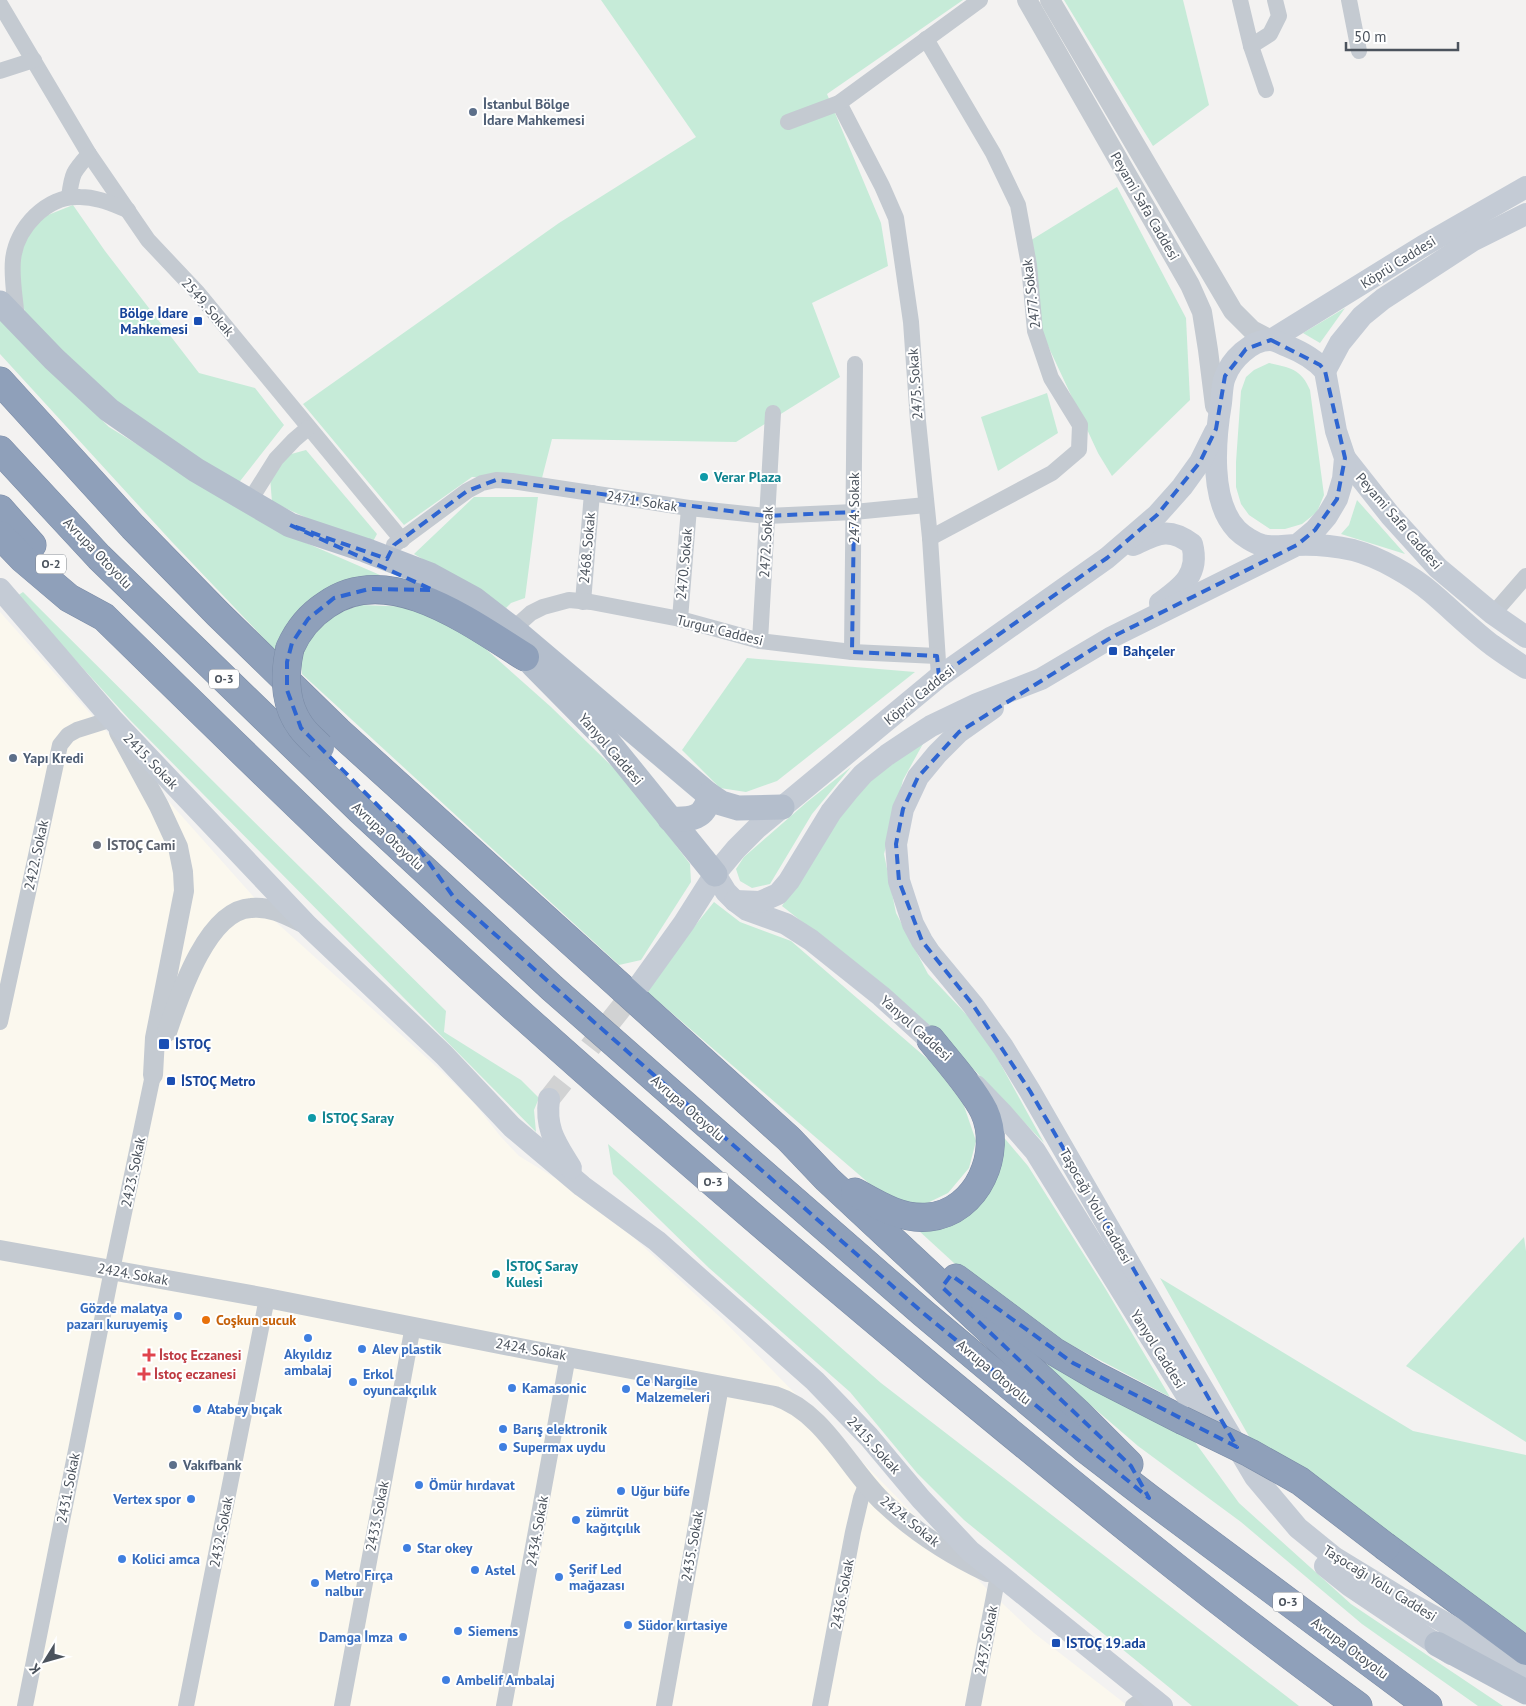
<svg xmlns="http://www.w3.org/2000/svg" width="1526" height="1706" viewBox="0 0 1526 1706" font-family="'PT Sans',sans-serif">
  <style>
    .commercial { fill: #fbf8ee }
    .green { fill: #c6ebd8 }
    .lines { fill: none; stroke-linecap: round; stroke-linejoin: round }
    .secondary-tunnel { stroke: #d1d2d3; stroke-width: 22; stroke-dasharray: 22 11; stroke-linecap: butt }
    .motorway-casing { stroke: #7a8ba6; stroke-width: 29 }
    .minor { stroke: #c4cad1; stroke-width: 16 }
    .tertiary { stroke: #c4cad1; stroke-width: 20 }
    .secondary { stroke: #c4cbd5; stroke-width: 22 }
    .primary { stroke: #b4becc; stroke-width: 25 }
    .motorway { stroke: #8fa0ba; stroke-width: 28 }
    .motorway-bridge-casing { stroke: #7a8ba6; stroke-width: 29; stroke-linecap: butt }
    .motorway-bridge { stroke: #8fa0ba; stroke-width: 28 }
    .marked { fill: none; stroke: #2e65d1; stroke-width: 4; stroke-dasharray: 10 6; stroke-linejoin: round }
    .service-dot { fill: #5c6f8a; stroke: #fff; stroke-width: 2 }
    .transit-dot { fill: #1a4fb4; stroke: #fff; stroke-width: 2 }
    .culture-dot { fill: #0f9aa8; stroke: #fff; stroke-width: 2 }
    .worship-dot { fill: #6b7280; stroke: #fff; stroke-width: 2 }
    .shop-dot { fill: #3f7fe0; stroke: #fff; stroke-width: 2 }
    .food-dot { fill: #e8710a; stroke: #fff; stroke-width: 2 }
    .health-dot { fill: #e0444e; stroke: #fff; stroke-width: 2 }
    .labels { text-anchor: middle; stroke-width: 4; stroke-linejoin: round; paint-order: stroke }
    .shield { fill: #fff; stroke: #81878e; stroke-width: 1 }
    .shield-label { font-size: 12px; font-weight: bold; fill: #4b535d }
    .service-label { font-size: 14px; font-weight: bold; fill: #4e5e75; stroke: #fff; text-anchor: start }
    .street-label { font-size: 14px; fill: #4b535d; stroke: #fff }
    .transit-label { font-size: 14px; font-weight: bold; fill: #164399; stroke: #fff; text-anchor: start }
    .culture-label { font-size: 14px; font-weight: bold; fill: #0d838f; stroke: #fff; text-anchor: start }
    .worship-label { font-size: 14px; font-weight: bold; fill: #5b616d; stroke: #fff; text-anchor: start }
    .shop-label { font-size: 14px; font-weight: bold; fill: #366cbe; stroke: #fff; text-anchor: start }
    .food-label { font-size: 14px; font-weight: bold; fill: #c56008; stroke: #fff; text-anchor: start }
    .health-label { font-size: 14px; font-weight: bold; fill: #be3a42; stroke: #fff; text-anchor: start }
  </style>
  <rect width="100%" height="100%" fill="#f3f2f1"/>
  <path class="commercial" d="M 0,612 L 277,923 L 439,1069 L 474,1103 L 501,1137 L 519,1156 L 596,1203 L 721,1318 L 986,1588 L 1034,1633 L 1128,1706 L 0,1706 Z"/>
  <g class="green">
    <path d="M 601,0 L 963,0 L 827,94 L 881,223 L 888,266 L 812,303 L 840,377 L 736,442 L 552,439 L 542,478 L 472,477 L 404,525 L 303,404 L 559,223 L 696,137 Z"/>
    <path d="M 1064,0 L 1183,0 L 1209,105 L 1153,146 Z"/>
    <path d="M 1117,187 L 1186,318 L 1190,400 L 1112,476 L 1098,453 L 1042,333 L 1028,242 Z"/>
    <path d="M 73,205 L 105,251 L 199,373 L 255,388 L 284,425 L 237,485 L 156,438 L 27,317 L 13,279 L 19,244 L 38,219 Z"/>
    <path d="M 1345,308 L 1320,343 L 1303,333 Z"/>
    <path d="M 0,320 L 109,427 L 274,529 L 380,575 L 379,580 L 294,616 L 275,650 L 172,542 L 0,354 Z"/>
    <path d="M 1269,363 C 1288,367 1302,369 1310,390 L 1324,495 L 1317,512 L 1302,524 L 1285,529 L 1270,529 L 1249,515 L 1241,504 L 1236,487 L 1236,462 L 1241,391 L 1246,377 L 1254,370 Z"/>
    <path d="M 1047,393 L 1058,433 L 998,471 L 981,417 Z"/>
    <path d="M 306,450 L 377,534 L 370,547 L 272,502 L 270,477 L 284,456 Z"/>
    <path d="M 474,497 L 538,497 L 525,598 L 511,603 L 506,608 L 414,554 Z"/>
    <path d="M 1357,500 L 1405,554 L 1341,534 L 1349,525 Z"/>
    <path d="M 23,592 L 231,799 L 446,1011 L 444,1032 L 521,1080 L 539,1098 L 534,1110 L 536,1132 L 130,720 L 17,596 Z"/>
    <path d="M 360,605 L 415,607 L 470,635 L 551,707 L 628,782 L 690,864 L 691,882 L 641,960 L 619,965 L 302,674 L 300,656 L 306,643 L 333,615 Z"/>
    <path d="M 747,658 L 915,672 L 777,781 L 746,792 L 720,788 L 682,750 Z"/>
    <path d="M 924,742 L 903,780 L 884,854 L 896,913 L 928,974 L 983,1032 L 1044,1143 L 960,1055 L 871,976 L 782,906 L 846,805 L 878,771 Z"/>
    <path d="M 851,767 L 812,814 L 770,884 L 752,888 L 740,881 L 736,869 L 744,857 L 807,802 Z"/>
    <path d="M 714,902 L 740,922 L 791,941 L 931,1062 L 963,1103 L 976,1141 L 969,1168 L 948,1193 L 917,1208 L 886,1198 L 644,989 Z"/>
    <path d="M 1001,1134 L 1028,1166 L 1105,1288 L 1170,1397 L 1039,1328 L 966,1274 L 918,1230 L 936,1228 Z"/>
    <path d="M 608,1144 L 701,1224 L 881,1383 L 1299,1706 L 1192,1706 L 964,1520 L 917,1473 L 850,1392 L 709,1268 L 613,1174 Z"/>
    <path d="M 1524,1237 L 1526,1251 L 1526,1442 L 1406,1366 Z"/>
    <path d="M 1160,1278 L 1413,1431 L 1526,1455 L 1526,1633 L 1251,1440 Z"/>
    <path d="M 1037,1359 L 1192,1438 L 1239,1503 L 1351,1604 L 1503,1706 L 1478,1706 L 1362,1624 L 1241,1522 L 1138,1446 Z"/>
  </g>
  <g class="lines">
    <path class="secondary-tunnel" d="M 549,1099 L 641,983"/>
    <defs>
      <g id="motorway">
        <path d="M 0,381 L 133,527 L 218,614 L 338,731 L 789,1139 L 827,1179 L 1077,1412 L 1129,1464"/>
        <path d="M 0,450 L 99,557 L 360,810 L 552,988 L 711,1128 L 923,1313 L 1084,1448 L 1149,1498 L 1428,1706"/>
        <path d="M 0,509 L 32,545"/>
        <path d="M 0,535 L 23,559 L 69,598 L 104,617 C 241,751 378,886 521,1014 C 656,1135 794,1253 933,1369 C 1072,1484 1211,1599 1358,1706"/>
        <path d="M 290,648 C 298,630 309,616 326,605 C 388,560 472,624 525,657"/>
        <path d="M 855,1192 C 878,1205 902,1220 929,1217 C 978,1212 1003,1152 984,1111 C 973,1089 947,1060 931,1040"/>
        <path d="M 956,1278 L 1055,1352 L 1096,1376 L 1182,1420"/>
        <path d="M 1386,1547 L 1526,1651"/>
      </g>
    </defs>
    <use href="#motorway" class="motorway-casing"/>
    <g class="minor">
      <path d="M 1240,0 L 1251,46 L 1266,90"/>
      <path d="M 1349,0 L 1359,51"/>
      <path d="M 0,4 L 89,154 L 148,240 L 198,293 L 402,540"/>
      <path d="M 926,39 L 993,153 L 1018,205 L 1029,265 L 1035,331 L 1051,378 L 1080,425 L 1079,450 L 1052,473 L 930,538"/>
      <path d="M 1251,46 L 1270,34 L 1279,16 L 1275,0"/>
      <path d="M 0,71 L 34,60"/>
      <path d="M 839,103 L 882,186 L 896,218 L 911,322 L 918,421 L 930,538 L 939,677"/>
      <path d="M 788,122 L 839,103 L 980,0"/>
      <path d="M 69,197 C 72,173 73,172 89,154"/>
      <path d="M 17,321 C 16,302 11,280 13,260 C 16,228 47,195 80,197 C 97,197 112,204 128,210"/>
      <path d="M 249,502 L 276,459 L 294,440 L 308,428"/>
      <path d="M 394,545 L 467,491 L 482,483 L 496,480 L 512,481 L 689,508 L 767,516 L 854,512 L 926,505"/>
      <path d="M 583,602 L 592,493"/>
      <path d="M 1493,614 L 1526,576"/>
      <path d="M 680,619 L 689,508"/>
      <path d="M 513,629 L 531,613 L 543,607 L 569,600 L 591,602 L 680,619 L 760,641 L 852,652 L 937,656"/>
      <path d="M 760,641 L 773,413"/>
      <path d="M 852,652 L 855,364"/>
      <path d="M 0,1022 L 60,745 L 68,735 L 77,730 L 112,719"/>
      <path d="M 25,1706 L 112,1270 L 153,1075"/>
      <path d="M 186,1706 L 267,1298"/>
      <path d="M 342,1706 L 413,1326"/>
      <path d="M 504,1706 L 568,1356"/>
      <path d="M 664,1706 L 721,1386"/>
      <path d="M 820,1706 L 853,1532 L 861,1498 L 867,1483"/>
      <path d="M 973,1706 L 998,1575"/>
      <path d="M 1133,1706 L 1140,1701 L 1152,1697"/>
    </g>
    <g class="tertiary">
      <path d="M 1027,0 L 1190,285 L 1202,312 L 1208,350 L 1215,406"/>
      <path d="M 1050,0 L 1233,311 L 1252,330 L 1271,340"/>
      <path d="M 119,732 L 159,806 L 178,847 L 183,872 L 184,891 L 155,1038 L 153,1075"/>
      <path d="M 167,1032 C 179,997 207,910 251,908 C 270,906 285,914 301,922"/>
      <path d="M 0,1250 L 267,1298 L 530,1350 L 775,1396 C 825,1412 849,1471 885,1504 C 915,1532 951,1555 987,1572"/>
    </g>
    <g class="secondary">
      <path d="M 1271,340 L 1423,246 L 1526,187"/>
      <path d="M 1325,371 L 1340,343 L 1362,316 L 1383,299 L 1472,241 L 1526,214"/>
      <path d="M 1345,458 L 1390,515 L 1438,568 L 1493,614 L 1526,637"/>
      <path d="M 1133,545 C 1157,534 1168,526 1192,544 C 1200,574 1182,587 1160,603"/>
      <path d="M 0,589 L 112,719 L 308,926 L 444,1055 L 512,1127 L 582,1186 L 657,1241 L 815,1381 L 869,1437 L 921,1499 L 970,1551 L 1162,1706"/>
      <path d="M 993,708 L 959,732 L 937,754 L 918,777 L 903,809 L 896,844 L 899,881 L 913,924 L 922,941 L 930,953 L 973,1005 L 1003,1047 L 1030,1091 L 1159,1315 L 1255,1477 L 1298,1528 L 1335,1558 L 1399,1597 L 1526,1668"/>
      <path d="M 715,874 L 726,892 L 735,901 L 747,910 L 786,924 L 811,940 L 881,996 L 943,1052"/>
      <path d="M 735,901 L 760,902 L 778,894 L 789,881 L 831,812 L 848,791 L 863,774 L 887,755 L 914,737 L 931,726 L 977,704 L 1041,679 L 1112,637 L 1297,545 L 1315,530 L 1327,516 L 1337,499 L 1343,479 L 1345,458 L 1336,431 L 1325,371 C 1315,359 1302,352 1287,346 C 1282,344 1275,340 1270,340 C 1251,340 1231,360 1225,377 C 1222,384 1222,394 1221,403 C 1215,439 1209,501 1237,530 C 1243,536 1254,543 1262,545 C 1272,548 1286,545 1296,545 C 1315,544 1334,546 1353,550 C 1379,557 1411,575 1432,593 C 1452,610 1471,629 1492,645 C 1503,653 1515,661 1526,668"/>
      <path d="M 641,983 L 684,923 L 715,874 L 736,849 L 757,828 L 939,677 L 1107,558 L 1157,515 L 1182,487 L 1200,462 L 1215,432"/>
      <path d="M 976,1086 L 1001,1112 L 1035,1151 L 1213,1438"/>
      <path d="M 549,1099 C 545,1130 556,1143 571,1168"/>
      <path d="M 1325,1566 L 1350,1586 L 1451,1654"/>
    </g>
    <g class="primary">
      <path d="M 0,303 L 54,359 L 109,410 L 196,470 L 290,525 L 365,550 L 430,575 L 474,599 L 513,629 L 709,795 L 721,803 L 738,808 L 782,807"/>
      <path d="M 533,665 L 605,738 L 715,874"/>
      <path d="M 670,819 C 690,820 706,819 709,795"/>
      <path d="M 1437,1644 L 1526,1692"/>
    </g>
    <use href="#motorway" class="motorway"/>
    <defs>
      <g id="motorway-bridge">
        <path d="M 290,648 C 284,675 284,704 301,727 C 306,734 313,740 320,747"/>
        <path d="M 1182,1420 L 1250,1453 L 1300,1481 L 1386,1547"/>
      </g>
    </defs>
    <use href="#motorway-bridge" class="motorway-bridge-casing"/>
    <use href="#motorway-bridge" class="motorway-bridge"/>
  </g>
  <path class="marked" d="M 1271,340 L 1320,365 L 1325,371 L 1345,458 L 1337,499 L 1315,530 L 1297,545 L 1112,637 L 959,732 L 918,777 L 903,809 L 896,844 L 899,881 L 922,941 L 973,1005 L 1030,1091 L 1237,1447 L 1073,1363 L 951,1275 L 942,1287 L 1131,1466 L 1149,1498 L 923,1313 L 455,899 L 414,842 L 301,728 L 287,690 L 287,662 L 292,643 L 308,619 L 334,598 L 369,589 L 433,590 L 290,525 L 387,559 L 394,545 L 467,491 L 496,480 L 767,516 L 854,512 L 852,652 L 937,656 L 939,677 L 1107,558 L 1157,515 L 1200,462 L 1216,429 L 1225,376 L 1246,349 Z"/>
  <g class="service-dot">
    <circle cx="473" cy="112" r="5"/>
    <circle cx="13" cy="758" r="5"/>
    <circle cx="173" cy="1465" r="5"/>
  </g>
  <g class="transit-dot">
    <rect x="193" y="316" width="10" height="10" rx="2.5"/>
    <rect x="1108" y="646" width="10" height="10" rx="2.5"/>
    <rect x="158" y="1038" width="12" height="12" rx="2.5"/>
    <rect x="166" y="1076" width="10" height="10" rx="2.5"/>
    <rect x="1051" y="1638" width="10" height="10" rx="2.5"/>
  </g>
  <g class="culture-dot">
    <circle cx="704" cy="477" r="5"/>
    <circle cx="312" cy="1118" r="5"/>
    <circle cx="496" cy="1274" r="5"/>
  </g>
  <circle class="worship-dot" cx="97" cy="845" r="5"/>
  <g class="shop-dot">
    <circle cx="178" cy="1316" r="5"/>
    <circle cx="308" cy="1338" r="5"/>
    <circle cx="362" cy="1349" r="5"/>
    <circle cx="353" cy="1382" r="5"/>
    <circle cx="512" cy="1388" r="5"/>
    <circle cx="626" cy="1389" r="5"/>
    <circle cx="197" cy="1409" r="5"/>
    <circle cx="503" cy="1429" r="5"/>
    <circle cx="503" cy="1447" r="5"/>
    <circle cx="419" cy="1485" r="5"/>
    <circle cx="621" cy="1491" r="5"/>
    <circle cx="191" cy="1499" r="5"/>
    <circle cx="576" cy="1520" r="5"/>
    <circle cx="407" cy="1548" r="5"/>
    <circle cx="122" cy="1559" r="5"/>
    <circle cx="475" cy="1570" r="5"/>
    <circle cx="559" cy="1577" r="5"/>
    <circle cx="315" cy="1583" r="5"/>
    <circle cx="628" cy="1625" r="5"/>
    <circle cx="458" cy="1631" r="5"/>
    <circle cx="403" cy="1637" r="5"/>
    <circle cx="446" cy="1680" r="5"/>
  </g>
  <circle class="food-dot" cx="206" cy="1320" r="5"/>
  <g class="health-dot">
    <path d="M146.5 1347.5h5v5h5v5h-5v5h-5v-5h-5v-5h5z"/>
    <path d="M141.5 1366.5h5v5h5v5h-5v5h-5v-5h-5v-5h5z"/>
  </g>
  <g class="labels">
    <g class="shield">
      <rect x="36" y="554.5" width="30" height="19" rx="4"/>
      <rect x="209" y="669.5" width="30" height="19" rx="4"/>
      <rect x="698" y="1172.5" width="30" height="19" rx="4"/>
      <rect x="1273" y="1592.5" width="30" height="19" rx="4"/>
    </g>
    <g class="shield-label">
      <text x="51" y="568">O-2</text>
      <text x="224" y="683">O-3</text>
      <text x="713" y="1186">O-3</text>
      <text x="1288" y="1606">O-3</text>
    </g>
    <g class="service-label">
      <text x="483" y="109">İstanbul Bölge<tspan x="483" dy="16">İdare Mahkemesi</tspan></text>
      <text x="23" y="763">Yapı Kredi</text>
      <text x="183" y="1470">Vakıfbank</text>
    </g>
    <g class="street-label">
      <text transform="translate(1145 206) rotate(60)" y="5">Peyami Safa Caddesi</text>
      <text transform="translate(1398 262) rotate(-32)" y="5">Köprü Caddesi</text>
      <text transform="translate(1031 294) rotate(-97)" y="5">2477. Sokak</text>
      <text transform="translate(208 307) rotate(49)" y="5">2549. Sokak</text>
      <text transform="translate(915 384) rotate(-94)" y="5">2475. Sokak</text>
      <text transform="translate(642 501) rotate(9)" y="5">2471. Sokak</text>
      <text transform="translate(854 508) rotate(-90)" y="5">2474. Sokak</text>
      <text transform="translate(1399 521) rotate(49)" y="5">Peyami Safa Caddesi</text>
      <text transform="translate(766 542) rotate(-87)" y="5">2472. Sokak</text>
      <text transform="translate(587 548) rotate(-85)" y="5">2468. Sokak</text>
      <text transform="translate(98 553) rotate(46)" y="5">Avrupa Otoyolu</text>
      <text transform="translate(684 564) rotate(-85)" y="5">2470. Sokak</text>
      <text transform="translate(720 630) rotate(14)" y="5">Turgut Caddesi</text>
      <text transform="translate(919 695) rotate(-39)" y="5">Köprü Caddesi</text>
      <text transform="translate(611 749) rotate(49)" y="5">Yanyol Caddesi</text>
      <text transform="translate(151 761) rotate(46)" y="5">2415. Sokak</text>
      <text transform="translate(388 836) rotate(43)" y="5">Avrupa Otoyolu</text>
      <text transform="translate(36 855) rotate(-78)" y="5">2422. Sokak</text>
      <text transform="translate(916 1028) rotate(42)" y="5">Yanyol Caddesi</text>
      <text transform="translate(688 1108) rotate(41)" y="5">Avrupa Otoyolu</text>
      <text transform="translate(133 1172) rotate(-78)" y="5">2423. Sokak</text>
      <text transform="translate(1096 1206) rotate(60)" y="5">Taşocağı Yolu Caddesi</text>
      <text transform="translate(133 1274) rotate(10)" y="5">2424. Sokak</text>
      <text transform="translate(531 1349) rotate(10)" y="5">2424. Sokak</text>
      <text transform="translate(1158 1349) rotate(58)" y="5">Yanyol Caddesi</text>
      <text transform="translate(994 1372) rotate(40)" y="5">Avrupa Otoyolu</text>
      <text transform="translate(874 1445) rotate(48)" y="5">2415. Sokak</text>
      <text transform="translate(68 1488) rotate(-79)" y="5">2431. Sokak</text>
      <text transform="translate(377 1516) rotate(-79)" y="5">2433. Sokak</text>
      <text transform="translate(910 1521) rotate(39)" y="5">2424. Sokak</text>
      <text transform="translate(537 1531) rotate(-80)" y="5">2434. Sokak</text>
      <text transform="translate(221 1532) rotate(-79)" y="5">2432. Sokak</text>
      <text transform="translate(692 1546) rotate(-80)" y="5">2435. Sokak</text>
      <text transform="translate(1380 1583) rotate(32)" y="5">Taşocağı Yolu Caddesi</text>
      <text transform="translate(842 1594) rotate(-79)" y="5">2436. Sokak</text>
      <text transform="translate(986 1640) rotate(-79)" y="5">2437. Sokak</text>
      <text transform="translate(1350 1648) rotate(37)" y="5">Avrupa Otoyolu</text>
    </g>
    <g class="transit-label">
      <text x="188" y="318" text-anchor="end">Bölge İdare<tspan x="188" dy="16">Mahkemesi</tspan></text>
      <text x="1123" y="656">Bahçeler</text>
      <text x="175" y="1049">İSTOÇ</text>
      <text x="181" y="1086">İSTOÇ Metro</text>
      <text x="1066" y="1648">İSTOÇ 19.ada</text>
    </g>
    <g class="culture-label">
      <text x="714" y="482">Verar Plaza</text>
      <text x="322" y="1123">İSTOÇ Saray</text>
      <text x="506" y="1271">İSTOÇ Saray<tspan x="506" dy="16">Kulesi</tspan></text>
    </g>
    <g class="worship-label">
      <text x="107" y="850">İSTOÇ Cami</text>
    </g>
    <g class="shop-label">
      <text x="168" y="1313" text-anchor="end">Gözde malatya<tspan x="168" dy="16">pazarı kuruyemiş</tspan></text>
      <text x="372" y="1354">Alev plastik</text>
      <text x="308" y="1359" text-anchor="middle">Akyıldız<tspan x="308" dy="16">ambalaj</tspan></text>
      <text x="363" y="1379">Erkol<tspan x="363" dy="16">oyuncakçılık</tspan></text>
      <text x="636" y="1386">Ce Nargile<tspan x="636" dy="16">Malzemeleri</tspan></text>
      <text x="522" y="1393">Kamasonic</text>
      <text x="207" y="1414">Atabey bıçak</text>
      <text x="513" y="1434">Barış elektronik</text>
      <text x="513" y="1452">Supermax uydu</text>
      <text x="429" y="1490">Ömür hırdavat</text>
      <text x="631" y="1496">Uğur büfe</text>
      <text x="181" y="1504" text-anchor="end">Vertex spor</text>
      <text x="586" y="1517">zümrüt<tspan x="586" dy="16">kağıtçılık</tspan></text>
      <text x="417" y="1553">Star okey</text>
      <text x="132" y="1564">Kolici amca</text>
      <text x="569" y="1574">Şerif Led<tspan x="569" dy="16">mağazası</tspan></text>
      <text x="485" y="1575">Astel</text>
      <text x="325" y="1580">Metro Fırça<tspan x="325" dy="16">nalbur</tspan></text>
      <text x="638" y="1630">Südor kırtasiye</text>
      <text x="468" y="1636">Siemens</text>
      <text x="393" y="1642" text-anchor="end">Damga İmza</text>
      <text x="456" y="1685">Ambelif Ambalaj</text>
    </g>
    <g class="food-label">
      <text x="216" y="1325">Coşkun sucuk</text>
    </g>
    <g class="health-label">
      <text x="159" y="1360">İstoç Eczanesi</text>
      <text x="154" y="1379">İstoç eczanesi</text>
    </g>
  </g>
  <g transform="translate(45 1661) rotate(233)" stroke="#ffffff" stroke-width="4" paint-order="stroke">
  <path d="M0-4L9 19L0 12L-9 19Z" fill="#4b535d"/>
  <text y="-8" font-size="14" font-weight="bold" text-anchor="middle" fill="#4b535d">K</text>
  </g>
  <path d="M1346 42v8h112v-8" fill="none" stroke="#4b535d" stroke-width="2.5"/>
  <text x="1354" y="42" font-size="15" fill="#4b535d" stroke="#ffffff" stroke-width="4" paint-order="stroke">50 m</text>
</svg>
